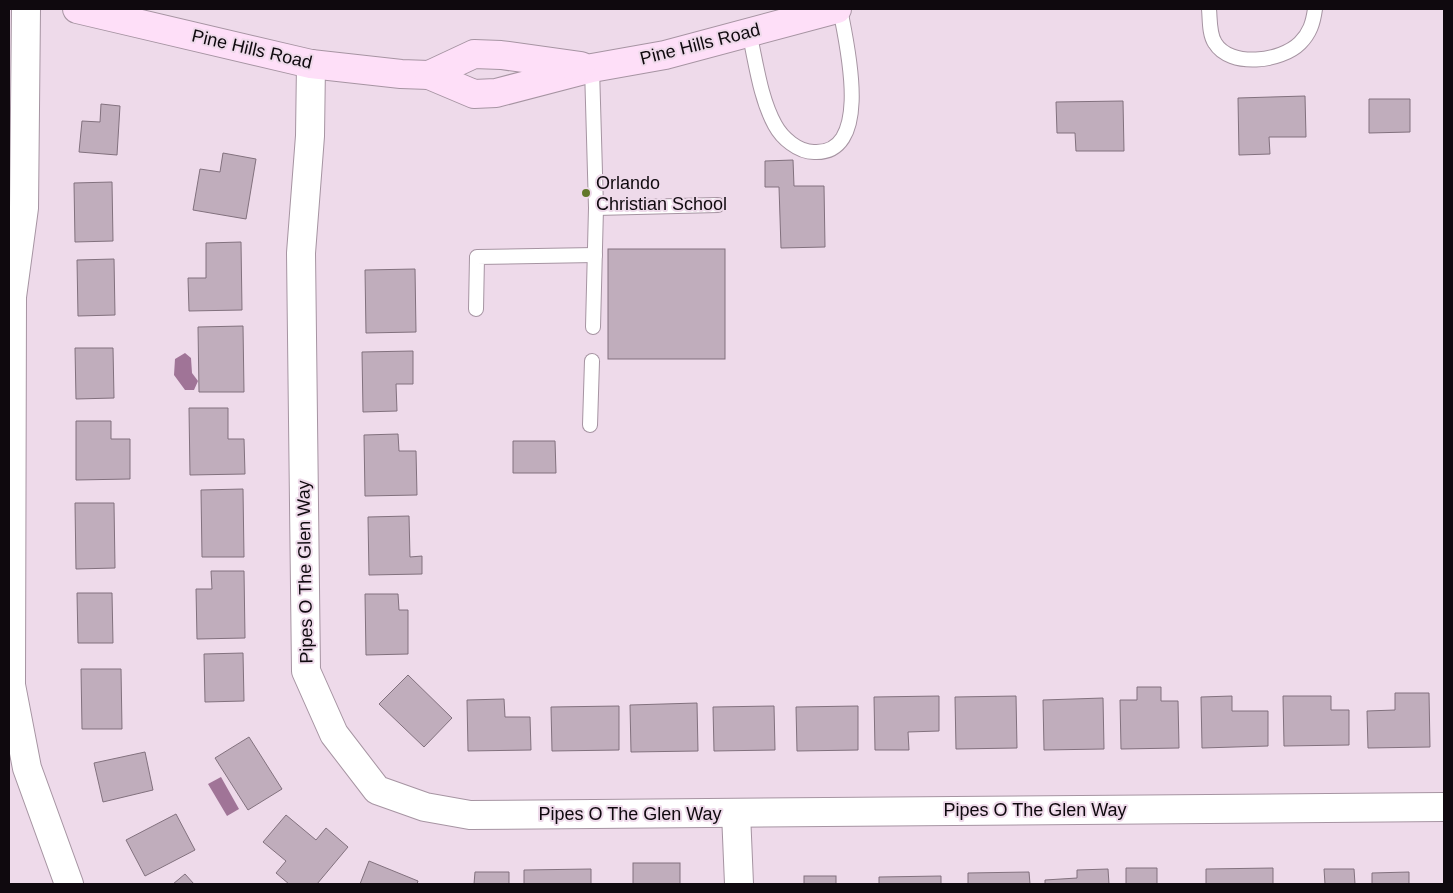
<svg xmlns="http://www.w3.org/2000/svg" width="1453" height="893" viewBox="0 0 1453 893" font-family="Arial,sans-serif">
  <style>
    .water { fill: #a07497 }
    .building { fill: #c0adbc; stroke: #82717e }
    .lines { fill: none; stroke-linecap: round; stroke-linejoin: round }
    .lane-casing { stroke: #a694a2; stroke-width: 16 }
    .street-casing { stroke: #a694a2; stroke-width: 30 }
    .secondary-casing { stroke: #a694a2; stroke-width: 30 }
    .lane { stroke: #fff; stroke-width: 14 }
    .street { stroke: #fff; stroke-width: 28 }
    .secondary { stroke: #fedff8; stroke-width: 28 }
    .poi-dot { fill: #62782a; stroke: #eedaea; stroke-width: 2 }
    .labels { text-anchor: middle; stroke-width: 4; stroke-linejoin: round; paint-order: stroke }
    .street-label { font-size: 18px; fill: #0f090e; stroke: #eedaea }
    .poi-label { font-size: 18px; fill: #0f090e; stroke: #eedaea; text-anchor: start }
  </style>
  <rect width="100%" height="100%" fill="#eedaea"/>
  <g class="water">
    <path d="M 185,353 L 191,358 L 192,373 L 198,381 L 194,390 L 185,390 L 174,375 L 175,359 Z"/>
    <path d="M 221,777 L 239,809 L 227,816 L 208,784 Z"/>
  </g>
  <g class="building">
    <path d="M 1305,96 L 1306,137 L 1269,137 L 1270,154 L 1239,155 L 1238,98 Z"/>
    <path d="M 1369,99 L 1410,99 L 1410,132 L 1369,133 Z"/>
    <path d="M 1123,101 L 1124,151 L 1076,151 L 1075,133 L 1057,133 L 1056,102 Z"/>
    <path d="M 101,104 L 120,106 L 117,155 L 79,152 L 82,121 L 100,122 Z"/>
    <path d="M 223,153 L 256,159 L 246,219 L 193,210 L 200,169 L 220,172 Z"/>
    <path d="M 793,160 L 794,186 L 824,186 L 825,247 L 781,248 L 779,187 L 765,187 L 765,161 Z"/>
    <path d="M 112,182 L 113,241 L 75,242 L 74,183 Z"/>
    <path d="M 241,242 L 242,310 L 189,311 L 188,278 L 206,278 L 206,243 Z"/>
    <rect x="608" y="249" width="117" height="110"/>
    <path d="M 114,259 L 115,315 L 78,316 L 77,260 Z"/>
    <path d="M 415,269 L 416,332 L 366,333 L 365,270 Z"/>
    <path d="M 243,326 L 244,392 L 199,392 L 198,327 Z"/>
    <path d="M 75,348 L 113,348 L 114,398 L 76,399 Z"/>
    <path d="M 413,351 L 413,384 L 396,384 L 397,411 L 363,412 L 362,352 Z"/>
    <path d="M 189,408 L 228,408 L 228,439 L 244,439 L 245,474 L 190,475 Z"/>
    <path d="M 76,421 L 111,421 L 111,439 L 130,439 L 130,479 L 76,480 Z"/>
    <path d="M 398,434 L 399,451 L 416,451 L 417,495 L 365,496 L 364,435 Z"/>
    <path d="M 513,441 L 555,441 L 556,473 L 513,473 Z"/>
    <path d="M 243,489 L 244,557 L 202,557 L 201,490 Z"/>
    <path d="M 75,503 L 114,503 L 115,568 L 76,569 Z"/>
    <path d="M 409,516 L 410,557 L 422,556 L 422,574 L 369,575 L 368,517 Z"/>
    <path d="M 211,571 L 244,571 L 245,638 L 197,639 L 196,589 L 212,589 Z"/>
    <path d="M 77,593 L 112,593 L 113,643 L 78,643 Z"/>
    <path d="M 365,594 L 398,594 L 399,610 L 408,610 L 408,654 L 366,655 Z"/>
    <path d="M 243,653 L 244,701 L 205,702 L 204,654 Z"/>
    <path d="M 81,669 L 121,669 L 122,729 L 82,729 Z"/>
    <path d="M 408,675 L 452,718 L 424,747 L 379,704 Z"/>
    <path d="M 1137,687 L 1161,687 L 1161,701 L 1178,701 L 1179,748 L 1121,749 L 1120,700 L 1137,700 Z"/>
    <path d="M 1395,693 L 1429,693 L 1430,747 L 1368,748 L 1367,711 L 1395,710 Z"/>
    <path d="M 939,696 L 939,731 L 908,732 L 909,750 L 875,750 L 874,697 Z"/>
    <path d="M 1016,696 L 1017,748 L 956,749 L 955,697 Z"/>
    <path d="M 1232,696 L 1232,711 L 1268,711 L 1268,746 L 1202,748 L 1201,697 Z"/>
    <path d="M 1283,696 L 1331,696 L 1331,710 L 1349,710 L 1349,745 L 1284,746 Z"/>
    <path d="M 1103,698 L 1104,749 L 1044,750 L 1043,700 Z"/>
    <path d="M 504,699 L 505,717 L 530,717 L 531,750 L 468,751 L 467,700 Z"/>
    <path d="M 697,703 L 698,751 L 631,752 L 630,705 Z"/>
    <path d="M 619,706 L 619,750 L 552,751 L 551,707 Z"/>
    <path d="M 774,706 L 775,750 L 714,751 L 713,707 Z"/>
    <path d="M 858,706 L 858,750 L 797,751 L 796,707 Z"/>
    <path d="M 249,737 L 282,789 L 248,810 L 215,758 Z"/>
    <path d="M 145,752 L 153,790 L 103,802 L 94,763 Z"/>
    <path d="M 176,814 L 195,850 L 145,876 L 126,840 Z"/>
    <path d="M 286,815 L 316,840 L 326,828 L 348,847 L 317,884 L 289,884 L 276,873 L 286,861 L 263,842 Z"/>
    <path d="M 369,861 L 418,881 L 417,884 L 360,884 Z"/>
    <rect x="633" y="863" width="47" height="21"/>
    <path d="M 1126,868 L 1157,868 L 1157,884 L 1190,884 L 1126,884 Z"/>
    <path d="M 1273,868 L 1273,884 L 1206,884 L 1206,869 Z"/>
    <path d="M 591,869 L 591,884 L 524,884 L 524,870 Z"/>
    <path d="M 1108,869 L 1109,884 L 1045,884 L 1045,880 L 1077,878 L 1077,870 Z"/>
    <path d="M 1324,869 L 1354,869 L 1355,884 L 1325,884 Z"/>
    <path d="M 475,872 L 509,872 L 509,884 L 474,884 Z"/>
    <path d="M 1029,872 L 1030,884 L 968,884 L 968,873 Z"/>
    <path d="M 1409,872 L 1409,884 L 1372,884 L 1372,873 Z"/>
    <path d="M 185,874 L 194,884 L 173,884 Z"/>
    <rect x="804" y="876" width="32" height="8"/>
    <path d="M 941,876 L 941,884 L 879,884 L 879,877 Z"/>
  </g>
  <g class="lines">
    <defs>
      <g id="lane">
        <path d="M 1209,9 C 1210,19 1209,34 1215,43 C 1230,68 1281,62 1300,43 C 1310,33 1313,23 1315,9"/>
        <path d="M 749,32 C 756,62 760,98 775,125 C 782,138 798,152 814,152 C 874,155 846,41 840,9"/>
        <path d="M 592,68 L 596,208 L 718,205"/>
        <path d="M 476,309 L 477,257 L 595,255"/>
        <path d="M 593,327 L 596,208"/>
        <path d="M 590,425 L 592,361"/>
      </g>
      <g id="street">
        <path d="M 26,9 L 24,208 L 12,297 L 11,685 L 27,768 L 69,884"/>
        <path d="M 311,64 L 310,136 L 301,253 L 306,671 L 334,734 L 377,790 L 425,807 L 470,815 L 1444,807"/>
        <path d="M 736,813 L 739,884"/>
      </g>
      <g id="secondary">
        <path d="M 77,9 L 311,64 L 401,74 L 429,75 L 474,94 L 496,93 L 592,68 L 665,55 L 837,9"/>
        <path d="M 429,75 L 474,54 L 501,55 L 581,66"/>
      </g>
    </defs>
    <use href="#lane" class="lane-casing"/>
    <use href="#street" class="street-casing"/>
    <use href="#secondary" class="secondary-casing"/>
    <use href="#lane" class="lane"/>
    <use href="#street" class="street"/>
    <use href="#secondary" class="secondary"/>
  </g>
  <circle class="poi-dot" cx="586" cy="193" r="5"/>
  <g class="labels">
    <g class="street-label">
      <text transform="translate(700 44) rotate(-14)" y="6">Pine Hills Road</text>
      <text transform="translate(252 49) rotate(13)" y="6">Pine Hills Road</text>
      <text transform="translate(305 572) rotate(-91)" y="6">Pipes O The Glen Way</text>
      <text x="1035" y="816">Pipes O The Glen Way</text>
      <text x="630" y="820">Pipes O The Glen Way</text>
    </g>
    <g class="poi-label">
      <text x="596" y="189">Orlando<tspan x="596" dy="21">Christian School</tspan></text>
    </g>
  </g>
  <rect width="1453" height="893" fill="none" stroke="#0f090e" stroke-width="20"/>
</svg>
